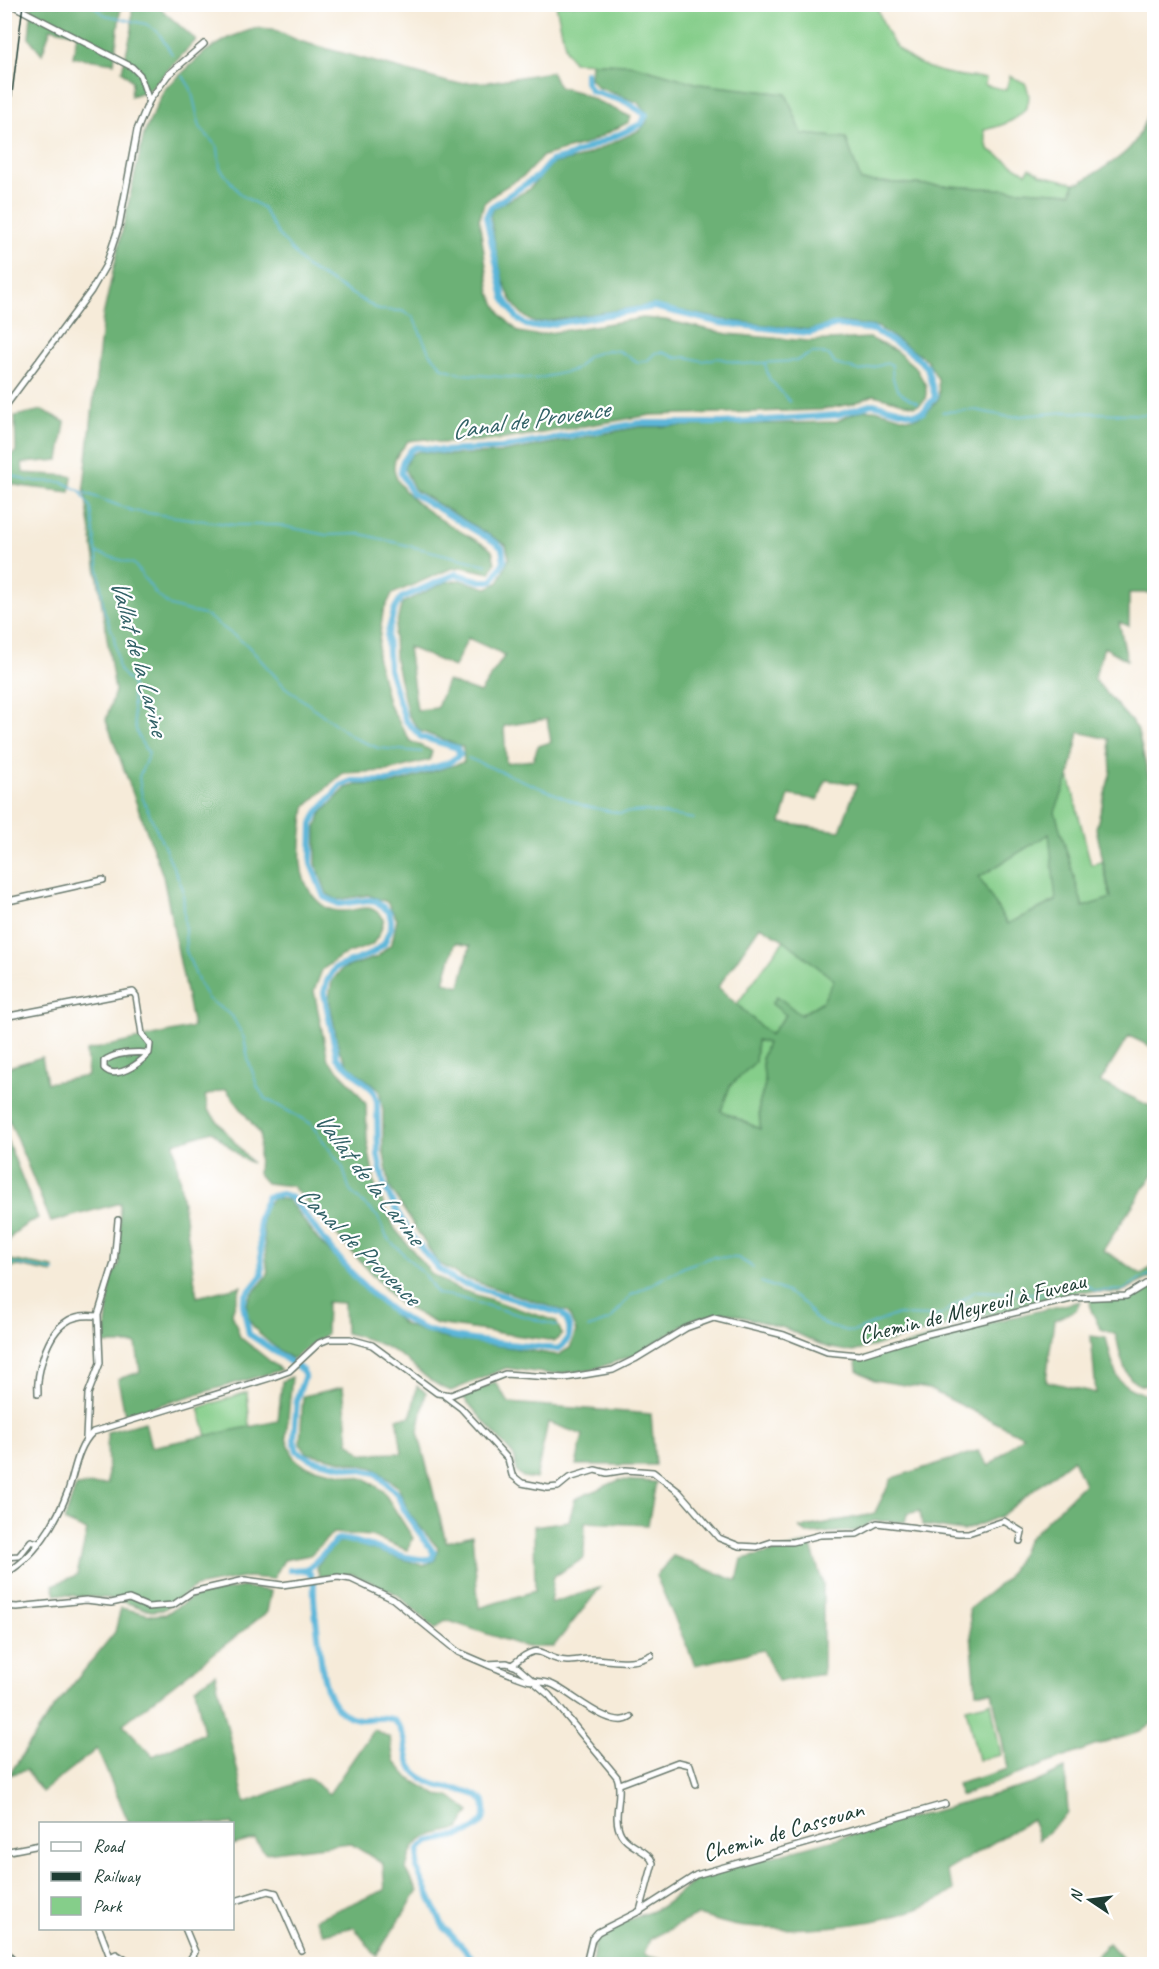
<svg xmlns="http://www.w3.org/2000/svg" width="1159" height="1969" viewBox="0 0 1159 1969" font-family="Caveat,sans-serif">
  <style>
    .green { fill: #85ce8a; stroke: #52865f; stroke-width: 1.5 }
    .forest { fill: #6cb176; stroke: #467755; stroke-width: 1.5; fill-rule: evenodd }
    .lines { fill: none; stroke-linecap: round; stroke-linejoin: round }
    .stream { stroke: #5bb6d9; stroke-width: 1.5 }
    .canal { stroke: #5bb6d9; stroke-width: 6 }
    .street-casing { stroke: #6a7a6e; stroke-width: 8 }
    .street { stroke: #fff; stroke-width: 5 }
    .rail { stroke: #1f3d34; stroke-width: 1.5 }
    .labels { text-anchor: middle; stroke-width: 4.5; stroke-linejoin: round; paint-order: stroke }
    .street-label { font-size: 24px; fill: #1f3d34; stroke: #fff }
    .water-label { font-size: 26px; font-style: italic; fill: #316166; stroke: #fff }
  </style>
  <rect width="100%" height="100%" fill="#fff"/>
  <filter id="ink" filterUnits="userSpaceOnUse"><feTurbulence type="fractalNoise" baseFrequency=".0167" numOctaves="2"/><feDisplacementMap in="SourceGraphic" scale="12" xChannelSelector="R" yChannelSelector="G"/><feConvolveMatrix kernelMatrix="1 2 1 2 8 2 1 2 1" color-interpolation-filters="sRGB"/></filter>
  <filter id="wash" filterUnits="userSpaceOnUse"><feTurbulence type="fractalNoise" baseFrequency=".008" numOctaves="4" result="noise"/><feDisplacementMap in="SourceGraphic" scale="24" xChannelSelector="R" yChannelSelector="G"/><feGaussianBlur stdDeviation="1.35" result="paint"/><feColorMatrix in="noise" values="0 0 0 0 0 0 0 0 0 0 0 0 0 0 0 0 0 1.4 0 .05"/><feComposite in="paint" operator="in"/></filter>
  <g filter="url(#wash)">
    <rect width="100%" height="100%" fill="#f6ebd9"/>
    <g class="green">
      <path d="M 556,5 L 876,5 C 881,17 886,33 894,44 C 915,70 955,77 986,78 L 985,85 L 1006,90 L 1010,76 L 1025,83 C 1040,113 1007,125 984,130 L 988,149 L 1026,173 L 1030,168 L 1042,175 L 1074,183 L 1072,193 L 860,181 L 846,138 L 802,134 L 786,94 L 699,84 L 629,64 L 573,62 L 566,51 Z"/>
      <path d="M 1069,776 L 1091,865 L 1102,861 L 1111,899 L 1083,907 L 1054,812 Z"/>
      <path d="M 1050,833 L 1057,900 L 1007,924 L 979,877 Z"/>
      <path d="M 784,940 L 834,980 L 823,1001 L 800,1015 L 777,996 L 786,1015 L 770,1035 L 737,1004 Z"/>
      <path d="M 757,1040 L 767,1043 L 762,1057 L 765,1084 L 759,1105 L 760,1129 L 721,1111 L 730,1086 L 755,1062 Z"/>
      <path d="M 247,1392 L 250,1427 L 207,1436 L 199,1408 Z"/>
      <path d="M 991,1702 L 1001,1755 L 978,1760 L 966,1708 Z"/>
    </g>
    <g class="forest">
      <path d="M 32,5 L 121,5 L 114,63 L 73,57 L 77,34 L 51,28 L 42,54 L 29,38 Z"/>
      <path d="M 132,5 L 156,5 L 196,40 L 149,90 L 131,96 L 132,81 L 122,71 L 132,29 Z"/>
      <path d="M 256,28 L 273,29 L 299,41 L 451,83 L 488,82 L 551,72 L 559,87 L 578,92 L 631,117 L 629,122 L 586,144 L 543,156 L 525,175 L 500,190 L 484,203 L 479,219 L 490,293 L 502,316 L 519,332 L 536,335 L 643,318 L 665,320 L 728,334 L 808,341 L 870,338 L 896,351 L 916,368 L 926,386 L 926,399 L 919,405 L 914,406 L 874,395 L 852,404 L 820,410 L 651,415 L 499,440 L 441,443 L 426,439 L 408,441 C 404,447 397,454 395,460 C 384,495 463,532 488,547 L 492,551 L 495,563 L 490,573 L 461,567 L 450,569 L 392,594 L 383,612 L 377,656 L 388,703 L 410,741 L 432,751 L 430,760 L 387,771 L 343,773 L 305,807 C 302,837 293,872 314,897 C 322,906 329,911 342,911 C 362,911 368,900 384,919 L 380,933 L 372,945 L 341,956 L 322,970 L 314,991 L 328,1060 L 352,1085 L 366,1104 L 367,1140 L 375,1185 L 395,1229 L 432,1274 L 455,1288 L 556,1321 L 562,1334 L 555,1341 L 437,1324 L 398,1303 L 292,1186 L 266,1183 L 258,1174 L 260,1134 L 226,1089 L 205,1096 L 208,1110 L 252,1163 L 242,1158 L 212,1131 L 174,1143 L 197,1297 L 241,1286 L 232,1313 L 240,1337 L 281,1370 L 125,1415 L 118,1379 L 140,1372 L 136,1344 L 104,1344 L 111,1278 L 119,1266 L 120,1203 L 51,1222 L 5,1110 L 5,1068 L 42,1057 L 47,1083 L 88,1076 L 86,1051 L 193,1027 L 163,876 L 106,720 L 115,691 L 84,486 L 103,316 L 144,134 L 164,90 L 206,51 L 231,37 Z"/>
      <path d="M 591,63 L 629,64 L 699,84 L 786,94 L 802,134 L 846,138 L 861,181 L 1072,193 L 1074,183 L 1081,182 C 1130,151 1137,152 1154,94 L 1154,593 L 1129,593 L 1129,626 L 1119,622 L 1127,660 L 1104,647 L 1094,679 L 1137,728 L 1154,799 L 1154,1048 L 1129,1036 L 1100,1082 L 1154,1108 L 1154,1173 L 1103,1250 L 1141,1274 L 1154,1266 L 1154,1276 L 1119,1293 L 1080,1291 L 852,1352 L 826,1347 L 787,1329 L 725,1312 L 693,1319 L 637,1354 L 592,1370 L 551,1374 L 506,1368 L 451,1391 C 432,1385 420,1371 405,1359 C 387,1345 367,1338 345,1333 L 344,1303 L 327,1302 L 326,1334 L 292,1359 C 276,1348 234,1322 250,1297 C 255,1289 263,1283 268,1274 L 262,1220 L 264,1207 L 274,1198 L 288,1200 L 318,1240 L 403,1324 L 439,1337 L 558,1355 L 570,1348 L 576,1331 L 568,1312 L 461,1277 L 437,1262 L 390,1188 L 383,1149 L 383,1110 L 379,1090 L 348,1065 L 339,1050 L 329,998 L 332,981 L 342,969 L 377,957 L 392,943 L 397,919 L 387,902 L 368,895 L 337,900 L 327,894 L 316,864 L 316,828 L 320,815 L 346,788 L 356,785 L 393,784 L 464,762 L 463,747 L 420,731 L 408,715 L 395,659 L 394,634 L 402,603 L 446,582 L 460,580 L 487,588 L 498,583 L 509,558 L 506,545 L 415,490 L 404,468 L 411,455 L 419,451 L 447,455 L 499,453 L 639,427 L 835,422 C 844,418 856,411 866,410 C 903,408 908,437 939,398 L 938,379 L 927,360 L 878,327 L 839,322 L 810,330 L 732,321 L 650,305 L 535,323 C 499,306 497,250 490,215 L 494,208 L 528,190 L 552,164 L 580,158 L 640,130 L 647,122 L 647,113 L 639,103 L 597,87 L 590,78 ZM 468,638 L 505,655 L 480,693 L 447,681 L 437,708 L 417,710 L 408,647 L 454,667 ZM 547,719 L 551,742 L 538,746 L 533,760 L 506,763 L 504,726 ZM 1079,732 L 1109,739 L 1111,771 L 1096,828 L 1111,898 L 1083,907 L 1055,812 L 1069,776 ZM 826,780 L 857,784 L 840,831 L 781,823 L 789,795 L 818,800 ZM 1049,834 L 1056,901 L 1007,924 L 979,877 ZM 760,926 L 784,940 L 834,980 L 823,1001 L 801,1015 L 777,996 L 772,1004 L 786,1015 L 770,1035 L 718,987 ZM 455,943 L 470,946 L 460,986 L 444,982 ZM 757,1040 L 767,1043 L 762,1057 L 765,1084 L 759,1105 L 760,1129 L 721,1111 L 730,1086 L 755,1062 Z"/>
      <path d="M 42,410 L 65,422 L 59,460 L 22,463 L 23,473 L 72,476 L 70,492 L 20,486 L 5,482 L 5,458 L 16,452 L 15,416 Z"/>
      <path d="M 5,1135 L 38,1218 C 19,1228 4,1236 5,1259 L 54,1268 L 52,1273 L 19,1266 L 5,1269 Z"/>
      <path d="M 1154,1285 L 1154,1384 C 1125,1395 1120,1353 1116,1335 L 1101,1329 L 1091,1310 L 1090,1299 L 1129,1299 Z"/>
      <path d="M 1080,1301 L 1076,1310 L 1054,1320 L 1046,1381 L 1096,1393 L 1091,1336 L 1106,1338 C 1117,1378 1112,1385 1154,1397 L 1154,1722 L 1140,1732 L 1094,1746 L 960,1796 L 957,1784 L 1008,1769 L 992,1692 L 976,1692 L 969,1609 L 1006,1579 L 1029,1538 L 1084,1484 L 1073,1459 L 1001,1516 L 963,1531 L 922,1525 L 920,1511 L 907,1514 L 905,1522 L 873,1521 L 856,1531 L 808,1534 L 800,1528 L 874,1514 L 892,1478 L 978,1451 L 989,1466 L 1023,1436 L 929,1389 L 874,1380 L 857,1370 L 856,1361 L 941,1334 Z"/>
      <path d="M 292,1377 L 286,1438 L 294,1458 L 305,1466 L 366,1479 L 383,1491 L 413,1538 L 407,1550 L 371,1536 L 333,1533 L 310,1555 L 284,1560 L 273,1579 L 248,1577 L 195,1587 L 163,1610 L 151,1611 L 115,1599 L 56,1594 L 53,1585 L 77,1575 L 87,1531 L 64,1521 L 76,1486 L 108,1484 L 107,1432 L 145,1422 L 151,1447 L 278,1421 L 282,1381 Z"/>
      <path d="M 495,1382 L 509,1403 L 651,1414 L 655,1465 L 576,1465 L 583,1435 L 548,1422 L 536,1479 L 523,1477 L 516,1471 L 514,1456 L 463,1397 Z"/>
      <path d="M 417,1386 L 426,1392 L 418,1432 L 446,1542 L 472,1535 L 479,1608 L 535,1591 L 534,1526 L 569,1521 L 575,1499 L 619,1480 L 656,1482 L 648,1525 L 585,1522 L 584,1558 L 554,1576 L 550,1603 L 600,1588 L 553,1647 L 526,1647 L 446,1620 L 435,1629 L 397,1594 L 353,1574 L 320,1576 L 316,1567 L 335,1543 L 346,1541 L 424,1566 L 435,1560 L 438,1548 L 410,1515 L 398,1487 L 374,1468 L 307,1453 L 300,1444 L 303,1396 L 343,1387 L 349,1442 L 362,1454 L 402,1453 L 397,1418 L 411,1417 Z"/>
      <path d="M 810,1543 L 823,1584 L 823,1674 L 778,1681 L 763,1650 L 695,1665 L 656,1576 L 673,1556 L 737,1581 L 742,1559 Z"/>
      <path d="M 243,1587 L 271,1591 L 267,1612 L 123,1724 L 153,1756 L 204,1733 L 195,1688 L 215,1674 L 245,1803 L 309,1778 L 329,1794 L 374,1729 L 390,1738 L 394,1761 L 410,1779 L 437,1795 L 451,1797 L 470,1812 L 459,1829 C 428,1836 411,1835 406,1871 L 418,1891 L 376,1956 L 354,1927 L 324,1934 L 315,1919 L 385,1890 L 383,1864 L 350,1843 L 265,1853 L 255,1839 L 233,1845 L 232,1824 L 129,1823 L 97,1749 L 42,1792 L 26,1770 L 9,1775 L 50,1713 L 115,1632 L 121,1608 L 152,1615 L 166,1614 L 194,1596 Z"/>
      <path d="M 1065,1769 L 1068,1813 L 1039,1840 L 1032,1819 L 946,1871 L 954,1890 C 906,1926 807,1932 746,1927 C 730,1926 713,1919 697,1915 L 650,1939 L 644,1955 L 677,1964 L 593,1964 C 590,1921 631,1923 661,1907 C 674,1899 686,1887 698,1877 L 1032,1784 Z"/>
      <path d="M 1109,1943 L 1128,1964 L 1087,1964 Z"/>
    </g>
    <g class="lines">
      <g class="stream">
        <path d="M 91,4 L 105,15 L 146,24 L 158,32 L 172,54"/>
        <path d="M 183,76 L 191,89 L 200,127 L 218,148 L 220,168 L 241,195 L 262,207 L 278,234 L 306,267 L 379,310 L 402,311 L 413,317 L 429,352 L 443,368 L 462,374 L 536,379 L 575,370 L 588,356 L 607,350 L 619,351 L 638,362 L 647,361 L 655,353 L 662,352 L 678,358 L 687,357 L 702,361 L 718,358 L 742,364 L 796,361 L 812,353 L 820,353 L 829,355 L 835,364 L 861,371 L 888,363 L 892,365 C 892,388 898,394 918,403"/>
        <path d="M 765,364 L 769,378 L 790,402"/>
        <path d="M 942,412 L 975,410 L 1009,417 L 1066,412 L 1154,415"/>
        <path d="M 4,472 L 28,481 L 62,482 L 80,491 L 91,508 L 104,610 L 114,637 L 119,670 L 132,684 C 133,709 131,734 149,753 L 139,777 L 142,797 L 183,889 L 186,951 L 199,983 L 208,999 L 232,1016 L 244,1038 L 248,1059 L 258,1088 L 266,1099 L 310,1123 L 343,1168 L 350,1191 L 378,1217 L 387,1238 L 425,1275 L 437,1294 L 453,1296 L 558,1326"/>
        <path d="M 80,491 L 133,511 L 235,525 L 278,525 L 326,535 L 361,534 L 487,565"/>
        <path d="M 97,553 L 134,564 L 156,594 L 170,606 L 207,616 L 247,645 L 285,687 L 354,738 L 378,748 L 422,752"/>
        <path d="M 468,758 L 584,806 L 619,813 L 646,811 L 694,819"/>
        <path d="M 4,1262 L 55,1271"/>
        <path d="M 761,1282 L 787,1292 L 807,1306 L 814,1318 L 830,1327 L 853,1332 L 895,1315 L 939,1316 L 976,1291 L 1044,1294 L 1069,1281 L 1087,1285 L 1095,1291 L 1124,1290 L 1138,1280 L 1154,1273"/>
        <path d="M 588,1328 L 610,1320 L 631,1295 L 686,1266 L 712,1257 L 738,1258 L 753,1267"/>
      </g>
      <g class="canal">
        <path d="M 290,1570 L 308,1569 L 338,1539 C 361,1539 417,1566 432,1558 L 434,1553 L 406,1514 L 397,1494 L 376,1473 L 313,1460 L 297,1451 L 294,1439 L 297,1398 L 305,1375 L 302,1370 L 249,1334 L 243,1304 L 246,1295 L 262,1275 L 259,1218 L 267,1197 L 282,1194 L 292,1198 C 327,1243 374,1313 430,1331 C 470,1343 517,1344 558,1349 C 572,1340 573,1327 562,1314 L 455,1281 L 438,1268 L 413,1238 L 396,1210 L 384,1185 L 378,1155 L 377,1101 L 373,1090 L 337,1058 L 324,993 L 327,981 L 335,968 L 371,954 L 384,944 L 391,927 L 391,920 L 389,912 L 376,901 L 368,900 L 339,904 L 324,897 L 311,864 L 312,824 L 316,814 L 342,785 L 352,781 L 389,781 L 448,763 L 460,755 L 457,748 L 421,737 L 405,720 L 389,669 L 387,636 L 395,608 L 401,598 L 456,574 L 481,581 L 492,581 L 504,561 L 502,548 L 496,543 L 412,493 L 401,473 L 402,463 L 411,450 L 417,447 L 444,451 L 501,448 L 639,423 L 723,423 L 837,415 L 873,404 L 914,414 L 923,412 L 935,397 L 927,367 L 910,352 L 874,330 L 837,325 L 809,333 L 721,323 L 654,307 L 535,327 L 526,325 L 517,318 L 504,298 L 486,217 L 491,207 L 538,176 L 551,161 L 568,157 L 624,132 L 641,124 L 646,115 L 626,102 L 591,91 L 586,82 L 586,73"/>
        <path d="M 304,1570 L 310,1573 L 314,1585 C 313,1602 316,1618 318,1635 C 322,1664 321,1713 359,1719 C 370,1721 389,1712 398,1725 C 413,1747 397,1765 429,1782 C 444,1791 473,1787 484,1802 C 493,1835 449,1837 428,1842 L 419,1850 L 417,1869 L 443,1926 L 478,1964"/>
      </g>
    </g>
  </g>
  <g filter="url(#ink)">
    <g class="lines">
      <defs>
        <g id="street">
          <path d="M 10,4 L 132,67 L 140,75 L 149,101"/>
          <path d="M 4,408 L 91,291 L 106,265 L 119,226 L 137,130 L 149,101 L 168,75 L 204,44"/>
          <path d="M 4,902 L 103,880"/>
          <path d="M 4,1017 L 133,992 L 136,996 L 142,1034 L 150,1044 L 149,1053 C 139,1064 116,1081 104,1068 L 104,1061 C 115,1053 135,1052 149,1053"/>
          <path d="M 38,1394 C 36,1373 47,1334 66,1322 C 75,1315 86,1315 97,1316"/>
          <path d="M 445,1396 L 461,1408 L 508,1459 L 512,1475 L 522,1483 L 548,1488 L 558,1487 L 569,1478 L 595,1470 L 607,1473 L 626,1470 L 653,1472 L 679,1492 L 719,1538 L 739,1546 L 757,1547 L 772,1542 L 793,1542 L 820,1535 L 857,1534 L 877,1523 L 958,1533 L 968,1533 L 1004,1521 L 1022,1532 L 1020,1541"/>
          <path d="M 86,1438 L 88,1394 L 100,1363 L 98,1315 L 114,1263 L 118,1220"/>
          <path d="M 4,1557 L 19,1556 L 31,1541 L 38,1543"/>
          <path d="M 4,1574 C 34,1559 57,1521 68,1491 C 75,1471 77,1447 93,1432 L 273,1377 L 289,1371 L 319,1343 L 329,1339 L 350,1339 L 372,1345 L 437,1393 L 451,1395 L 505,1374 L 565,1378 L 613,1370 L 635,1359 L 686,1328 L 714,1318 L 784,1335 L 827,1352 L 859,1355 L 924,1335 L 1075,1298 L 1126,1296 L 1154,1279"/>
          <path d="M 4,1606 L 17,1607 L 86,1600 L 111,1603 L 129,1599 L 148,1607 L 173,1605 L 192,1592 L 245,1580 L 282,1585 L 338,1577 L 351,1579 L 393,1599 L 458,1652 L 486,1664 L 507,1663 L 517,1667 L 549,1695 L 617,1777 C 624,1795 611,1816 621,1834 C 629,1848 648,1849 653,1863 L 640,1911"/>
          <path d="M 488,1665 C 501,1670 514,1676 527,1680 C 535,1682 544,1681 551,1684 C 569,1690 611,1732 631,1717"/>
          <path d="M 512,1665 C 544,1638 538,1659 567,1661 C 575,1661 583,1659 591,1659 C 613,1659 631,1666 651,1655"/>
          <path d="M 620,1784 L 678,1762 L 690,1765 L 696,1784"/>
          <path d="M 4,1852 L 40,1845"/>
          <path d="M 232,1902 L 268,1891 L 276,1893 L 301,1950"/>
          <path d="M 99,1928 L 110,1957"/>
          <path d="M 185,1928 L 195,1952 L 187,1964"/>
          <path d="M 4,1947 L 15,1964"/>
          <path d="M 110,1964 L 110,1957 L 116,1954 L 132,1964"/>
          <path d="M 586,1964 L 592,1939 L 598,1932 L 640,1911 L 696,1875 L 945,1804"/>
        </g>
      </defs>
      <use href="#street" class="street-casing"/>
      <use href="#street" class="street"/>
      <path class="rail" d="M 4,159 L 23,4"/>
    </g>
  </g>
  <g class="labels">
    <g class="street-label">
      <text transform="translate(972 1308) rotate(-14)" y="8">Chemin de Meyreuil à Fuveau</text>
      <text transform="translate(783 1831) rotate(-16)" y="8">Chemin de Cassouan</text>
    </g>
    <g class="water-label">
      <text transform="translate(530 419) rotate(-8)" y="9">Canal de Provence</text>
      <text transform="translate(140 657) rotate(75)" y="9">Vallat de la Larine</text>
      <text transform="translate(370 1178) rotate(52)" y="9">Vallat de la Larine</text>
      <text transform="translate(359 1245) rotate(44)" y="9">Canal de Provence</text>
    </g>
  </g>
  <rect width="1159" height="1969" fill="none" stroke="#fff" stroke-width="24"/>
  <rect x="39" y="1822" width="195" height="108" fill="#ffffff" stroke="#a5b1ae" stroke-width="1.5"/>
  <rect x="51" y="1842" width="30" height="9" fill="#ffffff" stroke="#a5b1ae" stroke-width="1.5"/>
  <text x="93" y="1852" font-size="18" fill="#1f3d34">Road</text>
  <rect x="51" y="1872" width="30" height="9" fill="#1f3d34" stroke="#a5b1ae" stroke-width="1.5"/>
  <text x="93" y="1882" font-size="18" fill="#1f3d34">Railway</text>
  <rect x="51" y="1897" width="30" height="18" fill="#85ce8a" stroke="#a5b1ae" stroke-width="1.5"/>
  <text x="93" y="1912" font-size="18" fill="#1f3d34">Park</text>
  <g transform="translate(1090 1900) rotate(283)" stroke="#ffffff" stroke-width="4.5" paint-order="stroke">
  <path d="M0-4.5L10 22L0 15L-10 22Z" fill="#1f3d34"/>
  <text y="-9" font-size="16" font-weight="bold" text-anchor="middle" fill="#1f3d34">N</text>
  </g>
</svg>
